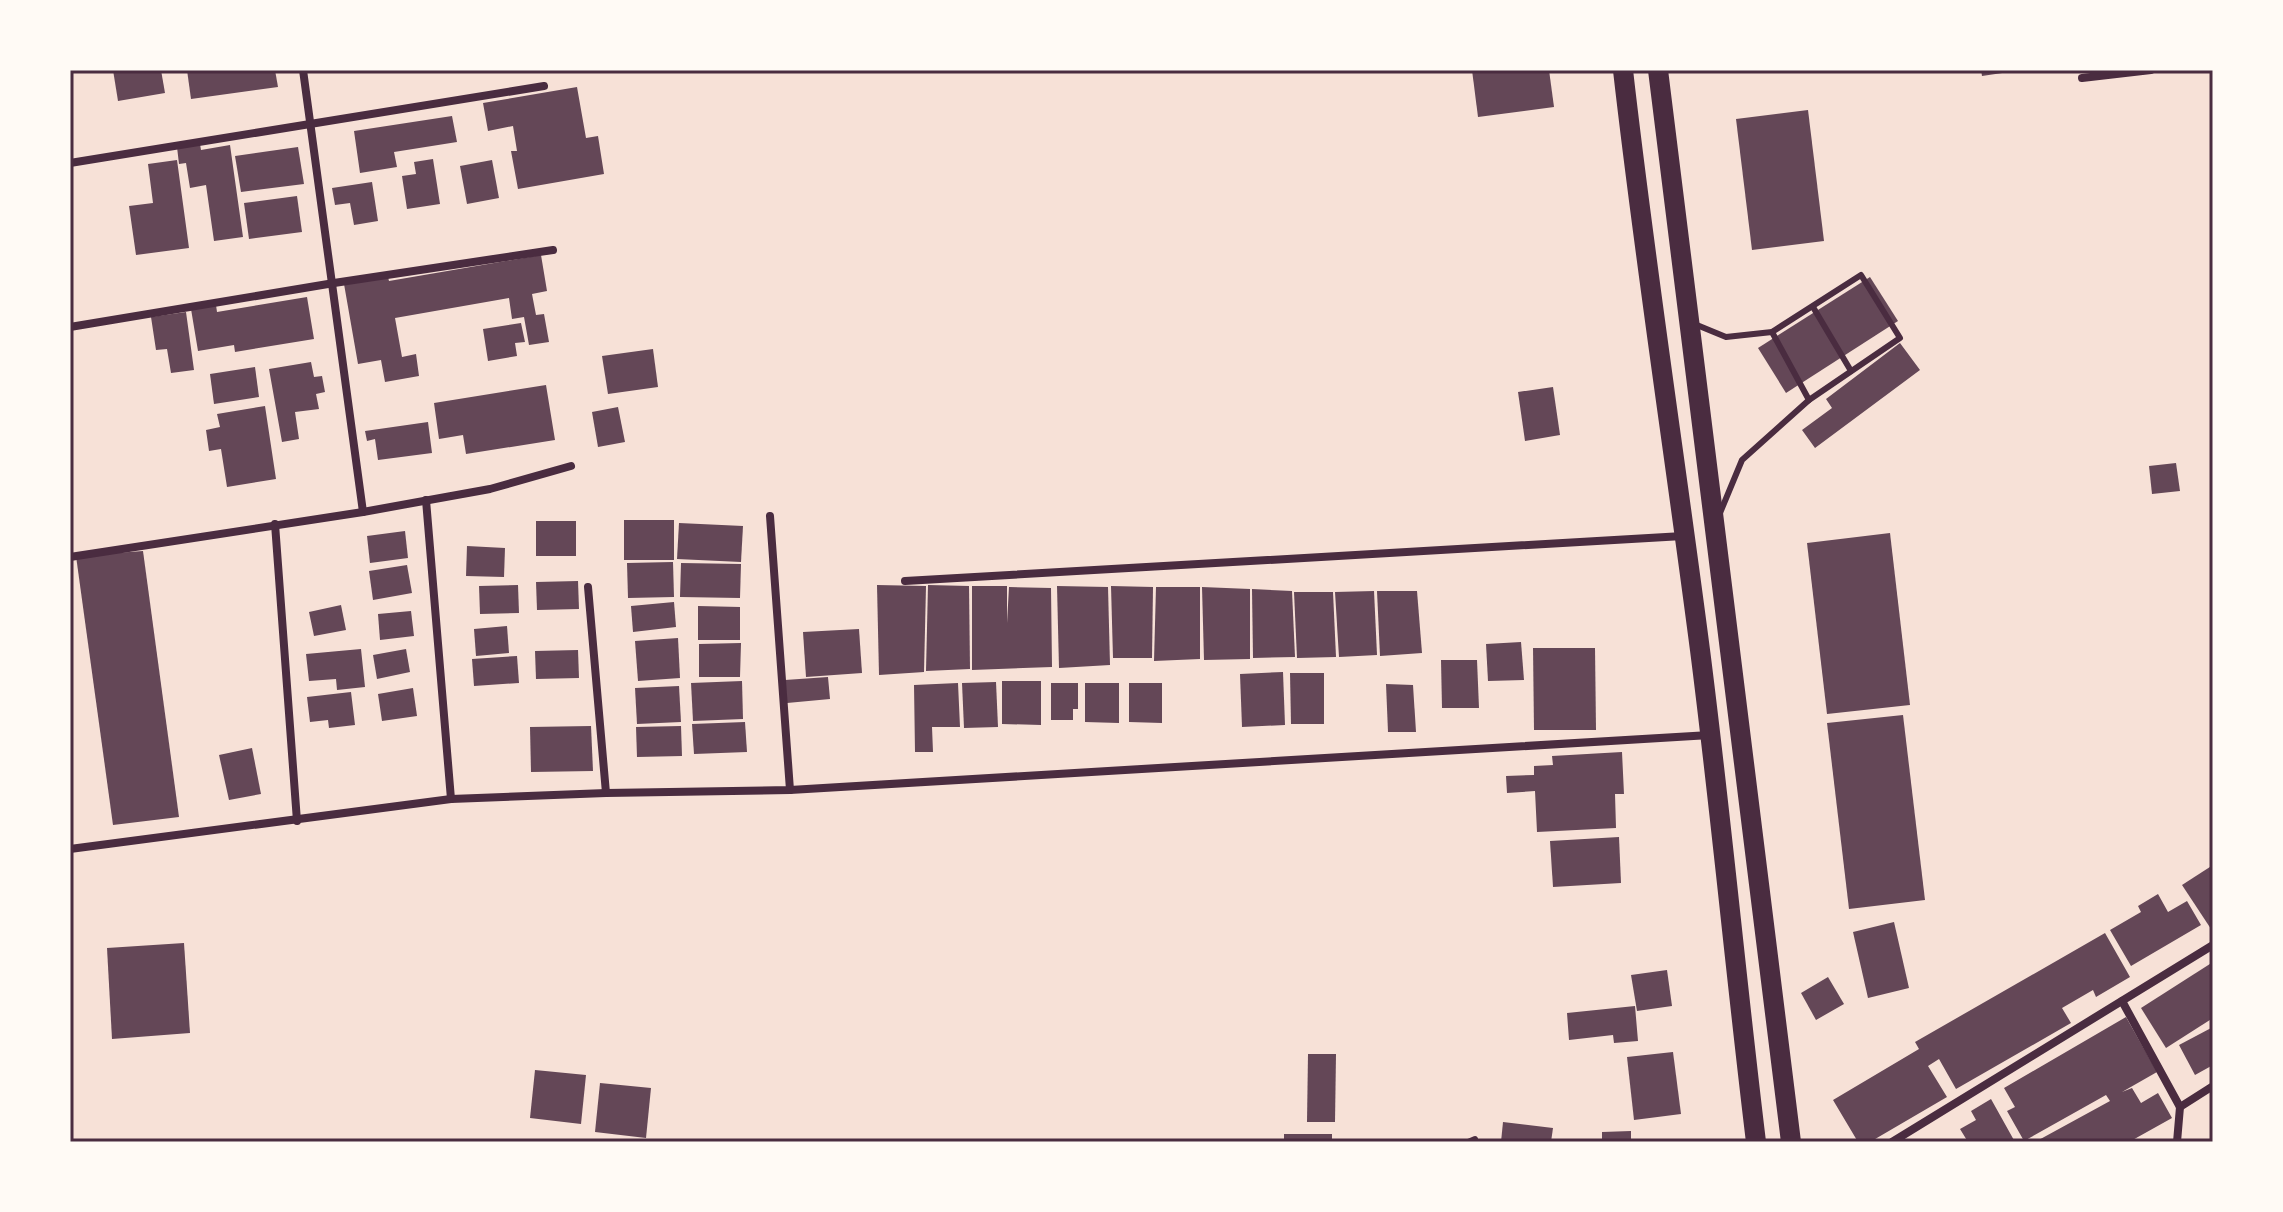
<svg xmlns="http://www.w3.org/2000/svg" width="2283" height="1212" viewBox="0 0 2283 1212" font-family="Raleway,sans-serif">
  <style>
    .building { fill: #644757 }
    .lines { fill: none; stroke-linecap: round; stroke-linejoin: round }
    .service { stroke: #4a2c40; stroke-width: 6 }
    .minor { stroke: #4a2c40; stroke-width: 8 }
    .primary { stroke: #4a2c40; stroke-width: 20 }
    .neatline { fill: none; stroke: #4a2c40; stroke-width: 3 }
  </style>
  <rect width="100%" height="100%" fill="#f7e1d7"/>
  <g class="building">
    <path d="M 113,70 L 161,70 L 165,93 L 118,101 Z"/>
    <path d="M 187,70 L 275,70 L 278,87 L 191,99 Z"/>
    <path d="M 1472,70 L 1549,70 L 1554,107 L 1478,117 Z"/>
    <path d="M 1981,70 L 2009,70 L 2009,72 L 1982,76 Z"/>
    <path d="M 577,87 L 586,138 L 598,136 L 604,174 L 518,189 L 511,151 L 517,151 L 513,126 L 488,131 L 483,103 Z"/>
    <path d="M 1808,110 L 1824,241 L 1752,250 L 1736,119 Z"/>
    <path d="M 452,116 L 457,142 L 394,152 L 397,167 L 360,173 L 354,131 Z"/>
    <path d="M 200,144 L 201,150 L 230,145 L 243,237 L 214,241 L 206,185 L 190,188 L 186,163 L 179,164 L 177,147 Z"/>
    <path d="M 298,147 L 304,184 L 241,192 L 235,156 Z"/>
    <path d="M 433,159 L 440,204 L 407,209 L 402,176 L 416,174 L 414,162 Z"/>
    <path d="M 177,160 L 189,248 L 136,255 L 129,206 L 153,203 L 148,164 Z"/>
    <path d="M 492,160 L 499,198 L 467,204 L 460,166 Z"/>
    <path d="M 372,182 L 378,221 L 354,225 L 350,203 L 335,205 L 332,188 Z"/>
    <path d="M 297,196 L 302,232 L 249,239 L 244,203 Z"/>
    <path d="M 541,255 L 547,291 L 532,294 L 536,315 L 544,314 L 549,342 L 529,345 L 524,317 L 512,319 L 509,298 L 395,318 L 402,357 L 416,354 L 419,376 L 385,382 L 381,360 L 358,364 L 344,284 L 388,277 L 389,281 Z"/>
    <path d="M 1870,277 L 1898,321 L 1786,393 L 1758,348 Z"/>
    <path d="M 307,297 L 314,339 L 235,352 L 234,345 L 198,351 L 191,309 L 216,305 L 217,312 Z"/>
    <path d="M 186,312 L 194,370 L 171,373 L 167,349 L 156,350 L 151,317 Z"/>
    <path d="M 521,323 L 525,342 L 515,343 L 517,356 L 488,361 L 483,329 Z"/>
    <path d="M 1900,343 L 1920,370 L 1815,448 L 1802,430 L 1832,408 L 1826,399 Z"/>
    <path d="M 653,349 L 658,387 L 608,394 L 602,356 Z"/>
    <path d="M 311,362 L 314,377 L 322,376 L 325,392 L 316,394 L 319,409 L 295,412 L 299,439 L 282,442 L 269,369 Z"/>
    <path d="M 255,367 L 259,397 L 214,404 L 210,374 Z"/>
    <path d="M 546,385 L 555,440 L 466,454 L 463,435 L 439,439 L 434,403 Z"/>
    <path d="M 1553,387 L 1560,435 L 1525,441 L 1518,392 Z"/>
    <path d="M 265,406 L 276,479 L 227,487 L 221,449 L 209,451 L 206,430 L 220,427 L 217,414 Z"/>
    <path d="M 618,407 L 625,442 L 598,447 L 592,412 Z"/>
    <path d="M 428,422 L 432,453 L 378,460 L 375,439 L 367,441 L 365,431 Z"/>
    <path d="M 2176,463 L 2180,491 L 2152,494 L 2149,466 Z"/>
    <rect x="624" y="520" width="50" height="40"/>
    <rect x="536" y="521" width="40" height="35"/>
    <path d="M 679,523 L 743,526 L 741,562 L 677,559 Z"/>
    <path d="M 405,531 L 408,558 L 370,563 L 367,536 Z"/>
    <path d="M 1890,533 L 1910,705 L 1827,714 L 1807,543 Z"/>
    <path d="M 467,546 L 505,548 L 504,577 L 466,576 Z"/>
    <path d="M 143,551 L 179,817 L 113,825 L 76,556 Z"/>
    <path d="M 673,562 L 674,597 L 628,598 L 627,563 Z"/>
    <path d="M 681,563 L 741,564 L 740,598 L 680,597 Z"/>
    <path d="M 407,565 L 412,593 L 373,600 L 369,571 Z"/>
    <path d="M 578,581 L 579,609 L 537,610 L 536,582 Z"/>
    <path d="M 518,585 L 519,613 L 480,614 L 479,586 Z"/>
    <path d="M 877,585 L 926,586 L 924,672 L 879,675 Z"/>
    <path d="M 928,585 L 969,586 L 970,669 L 926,671 Z"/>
    <path d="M 972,586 L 1007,586 L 1007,623 L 1009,587 L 1051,588 L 1052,667 L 972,670 Z"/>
    <path d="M 1057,586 L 1108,587 L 1110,665 L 1059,668 Z"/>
    <path d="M 1111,586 L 1153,587 L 1152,658 L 1113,658 Z"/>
    <path d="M 1156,587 L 1200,587 L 1200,659 L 1154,661 Z"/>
    <path d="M 1202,587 L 1250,589 L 1250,659 L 1204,660 Z"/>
    <path d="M 1252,589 L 1292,591 L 1295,657 L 1253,658 Z"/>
    <path d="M 1374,591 L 1377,655 L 1339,657 L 1335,592 Z"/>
    <path d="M 1377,591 L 1417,591 L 1422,653 L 1380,656 Z"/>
    <path d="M 1294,592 L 1333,592 L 1336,657 L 1297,658 Z"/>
    <path d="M 674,602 L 676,627 L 633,632 L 631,606 Z"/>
    <path d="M 341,605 L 346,630 L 314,636 L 309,612 Z"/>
    <path d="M 698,606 L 740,607 L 740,640 L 698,640 Z"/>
    <path d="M 411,611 L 414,636 L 380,640 L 378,614 Z"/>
    <path d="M 507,626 L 509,653 L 476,656 L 474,629 Z"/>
    <path d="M 859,629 L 862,673 L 806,677 L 803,632 Z"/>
    <path d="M 678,638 L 680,678 L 638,681 L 635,641 Z"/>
    <path d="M 1521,642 L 1524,680 L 1488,681 L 1486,644 Z"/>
    <path d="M 741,643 L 740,677 L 699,677 L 699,644 Z"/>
    <path d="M 1533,648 L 1595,648 L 1596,730 L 1534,730 Z"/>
    <path d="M 361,649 L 365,687 L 337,690 L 336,679 L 309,681 L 306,654 Z"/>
    <path d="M 406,649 L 410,672 L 377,679 L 373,655 Z"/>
    <path d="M 578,650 L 579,678 L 536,679 L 535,651 Z"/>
    <path d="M 517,656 L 519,683 L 474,686 L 472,659 Z"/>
    <path d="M 1441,660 L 1477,660 L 1479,708 L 1442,708 Z"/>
    <path d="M 1283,672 L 1285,725 L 1242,727 L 1240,674 Z"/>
    <path d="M 1290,673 L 1324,673 L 1324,724 L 1291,724 Z"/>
    <path d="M 828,677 L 830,699 L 787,703 L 785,680 Z"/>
    <path d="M 742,681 L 743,719 L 693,721 L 691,683 Z"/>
    <path d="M 1002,681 L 1041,681 L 1041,725 L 1002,724 Z"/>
    <path d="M 996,682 L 998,727 L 964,728 L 962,683 Z"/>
    <path d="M 958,683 L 960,727 L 932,727 L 933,752 L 915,752 L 914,685 Z"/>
    <path d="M 1051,683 L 1078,683 L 1078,709 L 1073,709 L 1073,720 L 1051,720 Z"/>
    <path d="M 1085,683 L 1119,683 L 1119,723 L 1085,722 Z"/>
    <path d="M 1129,683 L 1162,683 L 1162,723 L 1129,722 Z"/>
    <path d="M 1386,684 L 1413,685 L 1416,732 L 1388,732 Z"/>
    <path d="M 679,686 L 681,722 L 637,724 L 635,688 Z"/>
    <path d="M 413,688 L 417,716 L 382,721 L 378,694 Z"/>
    <path d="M 351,692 L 355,725 L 329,728 L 328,720 L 310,722 L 307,697 Z"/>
    <path d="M 1903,715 L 1925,900 L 1849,909 L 1827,723 Z"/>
    <path d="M 745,722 L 747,752 L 694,754 L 692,724 Z"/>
    <path d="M 591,726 L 593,771 L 531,772 L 530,727 Z"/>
    <path d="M 681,726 L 682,756 L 637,757 L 636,727 Z"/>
    <path d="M 252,748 L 261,794 L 229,800 L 219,755 Z"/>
    <path d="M 1622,752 L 1624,794 L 1615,794 L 1616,828 L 1537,832 L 1535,791 L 1507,793 L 1506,776 L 1534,775 L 1534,766 L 1553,765 L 1552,756 Z"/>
    <path d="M 1619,837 L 1621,883 L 1553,887 L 1550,841 Z"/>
    <path d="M 2213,865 L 2213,932 L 2182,885 Z"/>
    <path d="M 2158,894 L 2168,912 L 2187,901 L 2201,925 L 2131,966 L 2110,930 L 2141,912 L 2138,906 Z"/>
    <path d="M 1894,922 L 1909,988 L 1868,998 L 1853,932 Z"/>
    <path d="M 2105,933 L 2130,977 L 2096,997 L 2093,990 L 2062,1008 L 2071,1023 L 1956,1089 L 1939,1059 L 1928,1066 L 1947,1097 L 1870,1142 L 1858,1142 L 1833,1100 L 1919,1049 L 1915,1042 Z"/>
    <path d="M 184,943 L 190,1033 L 112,1039 L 107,948 Z"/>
    <path d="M 2213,962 L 2213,1018 L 2166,1048 L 2141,1008 Z"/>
    <path d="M 1667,970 L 1672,1006 L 1637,1011 L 1631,975 Z"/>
    <path d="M 1828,977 L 1844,1004 L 1816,1020 L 1801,993 Z"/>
    <path d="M 1635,1006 L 1638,1041 L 1614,1043 L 1613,1035 L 1569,1040 L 1567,1013 Z"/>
    <path d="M 2126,1017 L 2157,1072 L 2122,1092 L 2132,1088 L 2141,1103 L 2158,1093 L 2172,1118 L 2129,1142 L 2035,1142 L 2110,1101 L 2106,1095 L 2024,1141 L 2007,1111 L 2015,1107 L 2004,1088 Z"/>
    <path d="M 2213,1027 L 2213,1065 L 2195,1075 L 2179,1045 Z"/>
    <path d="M 1673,1052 L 1681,1114 L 1634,1120 L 1627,1057 Z"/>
    <path d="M 1308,1054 L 1336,1054 L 1335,1122 L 1307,1122 Z"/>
    <path d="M 535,1070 L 586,1075 L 581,1124 L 530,1118 Z"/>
    <path d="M 600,1083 L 651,1088 L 646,1138 L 595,1132 Z"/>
    <path d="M 1991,1099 L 2015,1142 L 1968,1142 L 1960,1129 L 1976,1120 L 1971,1111 Z"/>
    <path d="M 1503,1122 L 1553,1128 L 1551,1142 L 1501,1142 Z"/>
    <path d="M 1631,1131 L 1631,1142 L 1602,1142 L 1602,1132 Z"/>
    <rect x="1284" y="1134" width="48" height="8"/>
  </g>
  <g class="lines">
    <g class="service">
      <path d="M 1813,307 L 1851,371"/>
      <path d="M 1692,323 L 1726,337 L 1772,332 L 1861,275 L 1900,338 L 1809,400 L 1742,460 L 1720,513"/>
      <path d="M 1772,332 L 1809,400"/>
      <path d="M 1468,1142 L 1475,1139"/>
    </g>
    <g class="minor">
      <path d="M 303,70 L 363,512"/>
      <path d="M 2082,78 L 2151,70"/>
      <path d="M 70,163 L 544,86"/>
      <path d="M 70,327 L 334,283 L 553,250"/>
      <path d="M 426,500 L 451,799"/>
      <path d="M 770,516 L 790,790"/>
      <path d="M 275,524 L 297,821"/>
      <path d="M 70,557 L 363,512 L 490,489 L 571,466"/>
      <path d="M 905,581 L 1683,536"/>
      <path d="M 588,587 L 606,793"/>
      <path d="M 70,849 L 451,799 L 606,793 L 790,790 L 1710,735"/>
      <path d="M 2122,1001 L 2180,1107 L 2177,1142"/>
      <path d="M 2180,1107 L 2213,1086"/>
      <path d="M 1892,1142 L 2213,945"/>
    </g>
    <g class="primary">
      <path d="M 1623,70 C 1645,264 1675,457 1700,650 C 1721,814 1736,978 1756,1142"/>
      <path d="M 1658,70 L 1791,1142"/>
    </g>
  </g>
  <rect width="2283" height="1212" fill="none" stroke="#fffaf5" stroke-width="144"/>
  <rect x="72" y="72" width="2139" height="1068" class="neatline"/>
</svg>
